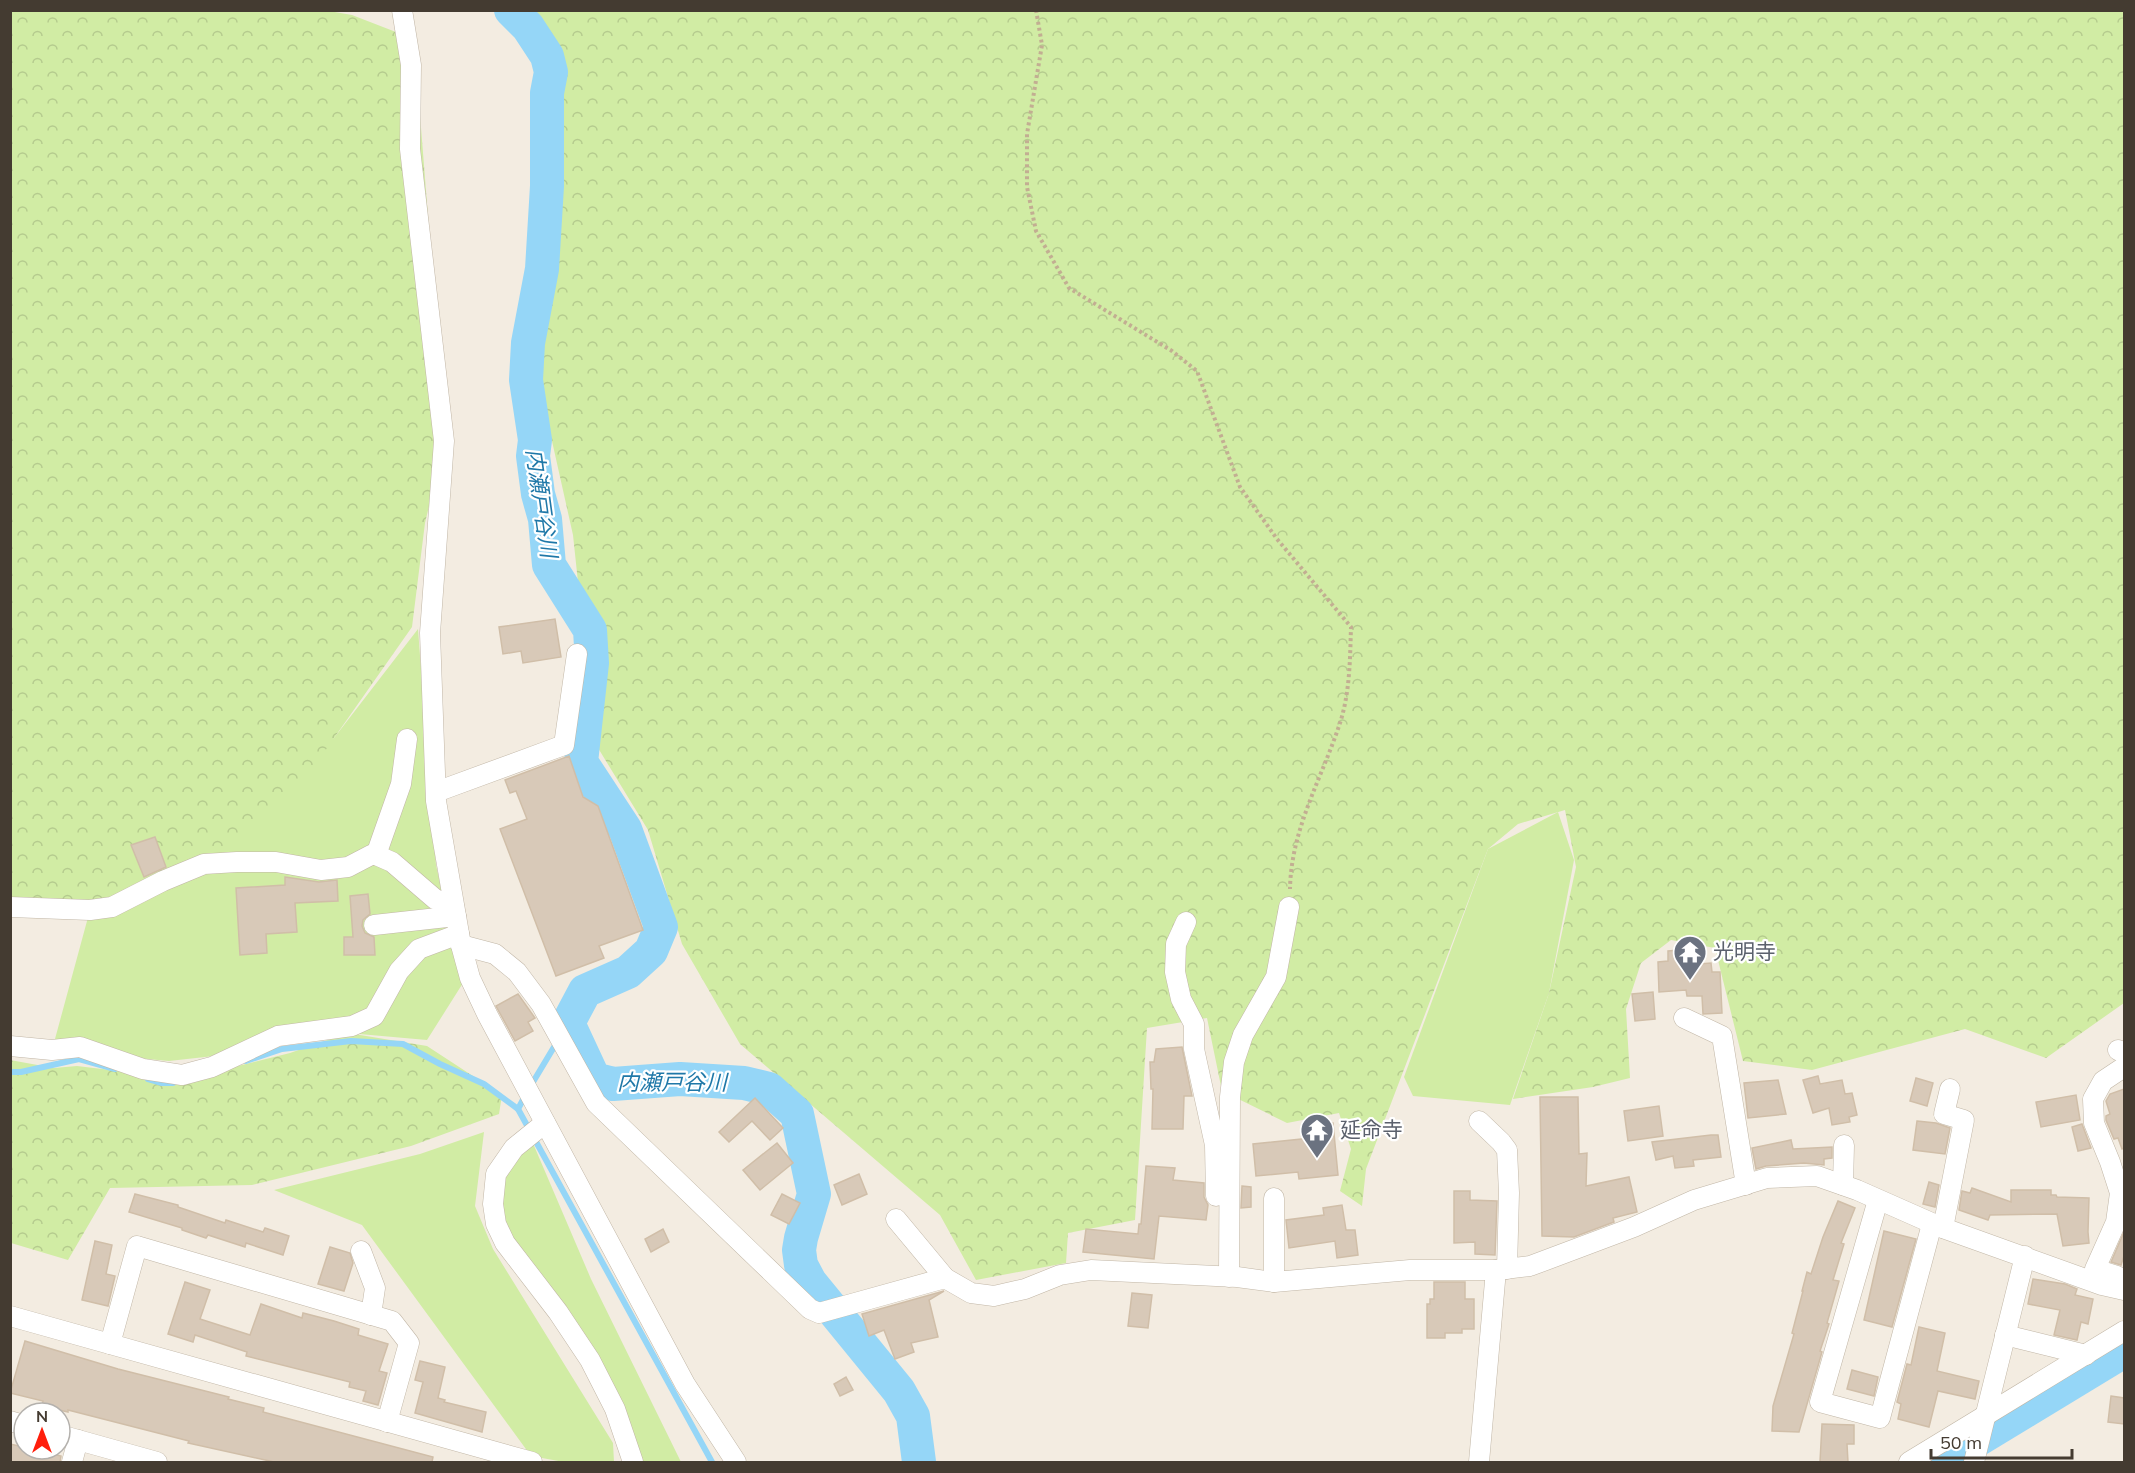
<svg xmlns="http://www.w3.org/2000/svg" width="2135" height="1473" viewBox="0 0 2135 1473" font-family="Mulish,'Noto Sans JP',sans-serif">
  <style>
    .green { fill: #d1eca4 }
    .forest { fill: url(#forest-crowns) }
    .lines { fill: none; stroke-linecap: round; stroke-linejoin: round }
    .stream { stroke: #95d6f7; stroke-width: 6 }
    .river { stroke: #95d6f7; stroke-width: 34 }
    .building { fill: #d8c9b8; stroke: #d0bea8; stroke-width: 1.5 }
    .minor-casing { stroke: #c1b6a6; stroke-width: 21 }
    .path { stroke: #c2ae92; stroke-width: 4; stroke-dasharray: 3 3; stroke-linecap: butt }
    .minor { stroke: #fff; stroke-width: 20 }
    .labels { text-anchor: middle; stroke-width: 4.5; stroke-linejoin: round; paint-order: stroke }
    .worship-label { font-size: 21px; fill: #5b616d; stroke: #fff; text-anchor: start }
    .water-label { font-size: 22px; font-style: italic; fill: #1f78a8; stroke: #fff }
  </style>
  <defs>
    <pattern id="forest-crowns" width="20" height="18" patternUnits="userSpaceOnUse" patternTransform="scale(1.5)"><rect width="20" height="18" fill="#d1eca4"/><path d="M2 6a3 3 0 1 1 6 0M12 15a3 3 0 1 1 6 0" fill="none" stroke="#b5cb8e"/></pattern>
  </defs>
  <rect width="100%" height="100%" fill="#f3ece1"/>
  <g class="green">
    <path d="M 418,629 L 436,865 L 463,983 L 427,1040 L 348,1033 L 250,1052 L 169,1061 L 52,1050 L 90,910 L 334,738 Z"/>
    <path d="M 1558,812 L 1574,860 L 1549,993 L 1510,1105 L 1413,1096 L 1404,1077 L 1488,849 Z"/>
    <path d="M 484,1132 L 475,1206 L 493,1249 L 613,1443 L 614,1462 L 564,1462 L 531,1456 L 362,1225 L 274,1190 L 420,1154 Z"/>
    <path d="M 532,1141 L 591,1279 L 681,1462 L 630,1462 L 623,1429 L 496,1224 L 502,1180 Z"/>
  </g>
  <g class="forest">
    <path d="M 10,11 L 329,11 L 352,15 L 414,39 L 431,254 L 441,456 L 425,523 L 412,627 L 306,778 L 220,854 L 89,917 L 11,913 Z"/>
    <path d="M 521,11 L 2124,11 L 2124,1003 L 2046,1058 L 1965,1029 L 1812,1070 L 1743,1061 L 1715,948 L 1671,940 L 1641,963 L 1626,1009 L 1630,1078 L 1593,1087 L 1513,1099 L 1549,993 L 1576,867 L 1565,810 L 1518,824 L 1488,849 L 1366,1169 L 1362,1206 L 1340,1191 L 1351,1149 L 1339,1113 L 1287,1123 L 1222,1091 L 1207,1018 L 1147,1028 L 1135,1220 L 1068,1233 L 1066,1263 L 976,1280 L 940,1215 L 740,1044 L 682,944 L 648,830 L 595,743 L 573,535 L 535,365 L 552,170 L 557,72 Z"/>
    <path d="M 348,1033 L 427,1046 L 502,1095 L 499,1114 L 411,1146 L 252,1185 L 110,1188 L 68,1260 L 11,1243 L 10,1060 L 54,1068 L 77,1066 L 186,1079 L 290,1053 Z"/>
  </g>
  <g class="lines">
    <g class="stream">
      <path d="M 246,1061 L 282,1049 L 351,1041 L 403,1044 L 440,1064 L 484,1084 L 518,1109 L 525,1096"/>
      <path d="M 10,1072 L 21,1072 L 79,1059 L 115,1069"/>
      <path d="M 148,1079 L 162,1083 L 173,1083"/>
      <path d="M 530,1087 L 557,1042"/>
      <path d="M 518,1109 L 712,1462"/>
    </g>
    <g class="river">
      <path d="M 511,10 L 528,27 L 547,56 L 551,72 L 547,93 L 547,186 L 542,269 L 528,343 L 526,380 L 535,440 L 533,456 L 538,494 L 545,519 L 549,565 L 590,630 L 592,663 L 581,762 L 625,829 L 661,927 L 651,951 L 628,972 L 585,991 L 568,1023 L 594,1079 L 613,1084 L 680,1079 L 744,1083 L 769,1089 L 797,1114 L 814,1194 L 801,1238 L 799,1250 L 801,1265 L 810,1282 L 899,1391 L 913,1416 L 919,1462"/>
      <path d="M 1941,1462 L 2124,1351"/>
    </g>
  </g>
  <g class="building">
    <path d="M 555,619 L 561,657 L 523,663 L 521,651 L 503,654 L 499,627 Z"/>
    <path d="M 569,756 L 583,797 L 598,806 L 643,930 L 599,946 L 604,958 L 556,976 L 500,829 L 527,819 L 516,791 L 510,793 L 505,780 Z"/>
    <path d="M 155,837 L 166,867 L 144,877 L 131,845 Z"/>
    <path d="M 285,877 L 319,882 L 337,880 L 338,901 L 295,903 L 297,932 L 266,934 L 267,953 L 240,955 L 236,888 L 285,885 Z"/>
    <path d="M 368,894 L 370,914 L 363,920 L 362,926 L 365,933 L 374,937 L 375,955 L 344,955 L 344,937 L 353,937 L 350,896 Z"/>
    <path d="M 1693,949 L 1693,955 L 1699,954 L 1699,964 L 1711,963 L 1712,972 L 1720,972 L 1722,1013 L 1703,1014 L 1702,996 L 1687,996 L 1686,990 L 1659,992 L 1658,962 L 1668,961 L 1668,951 Z"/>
    <path d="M 1653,992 L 1655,1019 L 1635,1021 L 1632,994 Z"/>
    <path d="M 518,994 L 535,1018 L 528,1022 L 533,1031 L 515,1041 L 496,1006 Z"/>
    <path d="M 1182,1047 L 1192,1096 L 1184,1096 L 1183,1129 L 1152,1129 L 1153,1089 L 1151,1089 L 1150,1062 L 1154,1062 L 1156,1049 Z"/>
    <path d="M 1818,1076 L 1820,1084 L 1842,1080 L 1845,1094 L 1852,1093 L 1857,1115 L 1849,1117 L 1850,1122 L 1832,1125 L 1829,1108 L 1813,1113 L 1803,1080 Z"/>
    <path d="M 1916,1078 L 1933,1083 L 1927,1106 L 1910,1101 Z"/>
    <path d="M 1778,1080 L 1786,1114 L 1748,1118 L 1744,1083 Z"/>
    <path d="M 2124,1089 L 2124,1148 L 2122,1149 L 2118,1138 L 2114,1139 L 2106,1120 L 2106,1116 L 2110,1114 L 2106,1101 L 2110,1094 Z"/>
    <path d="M 2076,1095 L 2080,1120 L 2041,1127 L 2036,1102 Z"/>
    <path d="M 1540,1097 L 1578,1097 L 1579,1154 L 1587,1153 L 1586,1186 L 1629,1177 L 1637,1212 L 1613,1218 L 1614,1222 L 1574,1237 L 1542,1236 Z"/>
    <path d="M 755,1098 L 783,1128 L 770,1140 L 752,1121 L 729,1142 L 719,1132 Z"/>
    <path d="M 1659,1106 L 1663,1136 L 1628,1141 L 1624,1111 Z"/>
    <path d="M 1917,1121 L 1936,1123 L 1950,1128 L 1945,1154 L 1913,1150 Z"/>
    <path d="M 1333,1123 L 1338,1175 L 1299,1179 L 1298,1172 L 1256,1176 L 1253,1144 L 1311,1138 L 1310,1126 Z"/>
    <path d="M 2082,1124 L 2091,1148 L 2078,1151 L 2072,1127 Z"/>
    <path d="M 1711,1135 L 1718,1135 L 1721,1157 L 1693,1160 L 1694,1166 L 1675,1168 L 1673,1156 L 1656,1160 L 1652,1142 Z"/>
    <path d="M 1791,1140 L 1793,1149 L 1832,1147 L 1832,1158 L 1824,1159 L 1824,1165 L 1804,1163 L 1766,1166 L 1756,1169 L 1752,1148 Z"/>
    <path d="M 777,1143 L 793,1163 L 760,1190 L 743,1170 Z"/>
    <path d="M 1146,1166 L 1175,1168 L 1173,1180 L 1204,1183 L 1204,1197 L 1208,1205 L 1206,1220 L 1159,1216 L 1154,1259 L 1083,1252 L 1086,1229 L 1138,1234 L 1139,1224 L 1141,1224 Z"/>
    <path d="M 859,1174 L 867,1194 L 842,1205 L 834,1185 Z"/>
    <path d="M 1929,1182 L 1939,1185 L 1935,1207 L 1923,1204 Z"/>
    <path d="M 1242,1186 L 1251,1187 L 1251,1207 L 1241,1208 Z"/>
    <path d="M 1972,1188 L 2011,1202 L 2011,1190 L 2051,1190 L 2051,1195 L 2056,1195 L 2057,1197 L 2089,1198 L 2088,1232 L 2089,1243 L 2063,1246 L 2057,1214 L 1990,1215 L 1988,1220 L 1959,1210 L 1962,1191 L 1970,1193 Z"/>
    <path d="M 1454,1191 L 1470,1191 L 1470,1200 L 1497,1201 L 1495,1255 L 1475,1254 L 1475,1242 L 1454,1243 Z"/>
    <path d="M 135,1194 L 178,1205 L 178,1207 L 225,1223 L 226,1220 L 263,1232 L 265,1228 L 289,1236 L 283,1255 L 246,1243 L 245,1247 L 208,1235 L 206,1238 L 182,1230 L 182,1228 L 129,1212 Z"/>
    <path d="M 782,1194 L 800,1203 L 789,1224 L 771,1215 Z"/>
    <path d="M 1838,1201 L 1855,1208 L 1841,1243 L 1844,1244 L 1833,1280 L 1839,1281 L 1827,1323 L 1829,1324 L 1820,1351 L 1822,1352 L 1799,1432 L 1772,1431 L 1773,1406 L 1794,1334 L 1792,1333 L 1803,1291 L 1802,1291 L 1807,1272 L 1811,1274 L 1823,1237 Z"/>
    <path d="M 1342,1205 L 1346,1230 L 1355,1230 L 1358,1255 L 1337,1258 L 1335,1241 L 1289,1248 L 1286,1220 L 1324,1215 L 1323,1208 Z"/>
    <path d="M 663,1229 L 669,1242 L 651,1252 L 645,1239 Z"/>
    <path d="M 1884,1231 L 1916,1239 L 1892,1327 L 1864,1320 Z"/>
    <path d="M 2124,1232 L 2124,1256 L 2121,1265 L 2111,1262 Z"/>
    <path d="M 95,1241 L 112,1245 L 106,1274 L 115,1276 L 108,1306 L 82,1300 Z"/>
    <path d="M 330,1247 L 350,1253 L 353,1263 L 344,1291 L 318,1284 Z"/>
    <path d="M 2033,1279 L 2065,1284 L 2077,1289 L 2075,1295 L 2093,1299 L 2088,1324 L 2081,1322 L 2077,1340 L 2054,1335 L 2060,1310 L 2028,1304 Z"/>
    <path d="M 185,1282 L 210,1290 L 200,1319 L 250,1335 L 261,1304 L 302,1318 L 303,1313 L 334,1321 L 359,1329 L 358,1335 L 388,1344 L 379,1371 L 387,1373 L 378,1405 L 363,1401 L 366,1391 L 349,1387 L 350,1382 L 246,1356 L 247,1352 L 195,1335 L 193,1342 L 168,1334 Z"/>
    <path d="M 1434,1282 L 1465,1282 L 1465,1299 L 1474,1299 L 1474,1329 L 1462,1329 L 1462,1333 L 1445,1333 L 1445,1338 L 1427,1338 L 1427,1304 L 1430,1304 L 1430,1299 L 1434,1299 Z"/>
    <path d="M 944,1291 L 929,1300 L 938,1337 L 911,1343 L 914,1352 L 895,1359 L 884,1330 L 869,1336 L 862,1314 Z"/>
    <path d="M 1132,1293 L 1152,1295 L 1148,1328 L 1128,1326 Z"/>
    <path d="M 1919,1327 L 1945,1333 L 1937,1371 L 1979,1381 L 1975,1399 L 1938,1391 L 1929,1427 L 1898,1419 L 1901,1404 L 1897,1402 L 1907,1364 L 1911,1365 Z"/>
    <path d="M 25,1341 L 118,1369 L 229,1397 L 228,1399 L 264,1408 L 263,1412 L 433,1457 L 432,1462 L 274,1462 L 188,1443 L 189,1441 L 68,1410 L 68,1412 L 42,1406 L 43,1401 L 10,1393 Z"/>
    <path d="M 420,1361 L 445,1367 L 438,1398 L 445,1400 L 444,1402 L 486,1412 L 482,1432 L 415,1413 L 423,1382 L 415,1380 Z"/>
    <path d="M 1852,1370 L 1878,1377 L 1874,1396 L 1847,1389 Z"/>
    <path d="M 846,1377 L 853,1390 L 840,1396 L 834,1384 Z"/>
    <path d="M 2111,1396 L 2124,1398 L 2124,1424 L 2108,1422 Z"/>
    <path d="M 1822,1424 L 1854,1425 L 1854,1444 L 1847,1444 L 1848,1462 L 1820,1462 Z"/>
    <path d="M 10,1444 L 24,1447 L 24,1449 L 33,1449 L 61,1456 L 60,1462 L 10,1462 Z"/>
  </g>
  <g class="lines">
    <defs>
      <g id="minor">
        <path d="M 402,10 L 411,65 L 410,149 L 444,441 L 430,633 L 436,801 L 461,945 L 470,978 L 487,1014 L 685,1384 L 736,1462"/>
        <path d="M 436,792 L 564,745 L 577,654"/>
        <path d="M 376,855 L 401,784 L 407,739"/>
        <path d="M 10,907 L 90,910 L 112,907 L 163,881 L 204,864 L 237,862 L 276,862 L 321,870 L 348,867 L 371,855 L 376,855 L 392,862 L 435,899 L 454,907"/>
        <path d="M 1186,922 L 1176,944 L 1175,972 L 1181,999 L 1194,1024 L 1194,1049 L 1215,1145 L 1216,1196"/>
        <path d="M 374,925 L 456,916"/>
        <path d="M 461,945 L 495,954 L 517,972 L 541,1004 L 596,1103 L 810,1309 L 819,1313 L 945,1278"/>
        <path d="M 1684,1018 L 1722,1036 L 1746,1185"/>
        <path d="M 10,1046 L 52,1050 L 80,1047 L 143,1069 L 182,1075 L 212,1067 L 278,1036 L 352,1026 L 374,1016 L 399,971 L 419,949 L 459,934"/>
        <path d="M 2118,1050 L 2124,1053"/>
        <path d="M 1479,1121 L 1501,1142 L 1507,1150 L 1509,1193 L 1507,1269"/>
        <path d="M 545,1123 L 514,1148 L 496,1174 L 493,1204 L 496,1224 L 505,1243 L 558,1312 L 590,1360 L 615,1409 L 633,1462"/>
        <path d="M 1843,1185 L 1844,1145"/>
        <path d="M 1274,1198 L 1274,1282"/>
        <path d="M 1878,1200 L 1820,1402 L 1880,1418 L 1932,1224"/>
        <path d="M 896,1219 L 945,1278 L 971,1293 L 994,1296 L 1025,1289 L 1060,1275 L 1091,1270 L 1237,1277 L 1274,1282 L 1410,1270 L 1496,1270 L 1530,1266 L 1634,1227 L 1694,1200 L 1767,1178 L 1817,1176 L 1857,1190 L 1943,1228 L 2102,1285 L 2124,1290"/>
        <path d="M 1943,1228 L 1964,1120 L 1944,1114 L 1950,1089"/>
        <path d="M 361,1251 L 375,1288 L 371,1315"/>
        <path d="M 2117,1276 L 2095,1269 L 2116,1222 L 2120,1193 L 2110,1162 L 2094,1123 L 2093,1099 L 2103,1081 L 2124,1067"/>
        <path d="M 1229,1277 L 1230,1097 L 1234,1062 L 1243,1035 L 1276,977 L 1289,907"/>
        <path d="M 10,1316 L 532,1462"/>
        <path d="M 2005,1335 L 2086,1355"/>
        <path d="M 110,1344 L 137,1246 L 392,1321 L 409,1343 L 387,1422"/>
        <path d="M 10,1421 L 24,1425"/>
        <path d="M 60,1435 L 157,1462"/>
        <path d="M 72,1462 L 78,1440"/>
        <path d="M 1479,1462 L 1496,1270"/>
        <path d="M 1909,1462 L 2124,1331"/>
        <path d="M 1974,1462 L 2025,1256"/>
      </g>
    </defs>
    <use href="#minor" class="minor-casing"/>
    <path class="path" d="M 1036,10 L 1042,45 L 1027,134 L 1027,187 L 1036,231 L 1069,288 L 1172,351 L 1197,371 L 1240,487 L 1277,539 L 1351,627 C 1350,659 1350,692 1340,723 C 1322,778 1291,829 1290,889"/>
    <use href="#minor" class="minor"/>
  </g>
  <defs>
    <symbol id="temple-pin" viewBox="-11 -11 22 30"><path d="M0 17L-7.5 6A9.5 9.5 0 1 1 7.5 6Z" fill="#6b7280" stroke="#fff"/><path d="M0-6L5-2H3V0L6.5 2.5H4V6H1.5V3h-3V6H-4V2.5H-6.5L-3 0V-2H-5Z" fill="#fff"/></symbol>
  </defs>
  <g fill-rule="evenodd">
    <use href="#temple-pin" x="1671" y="933" width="38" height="52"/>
    <use href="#temple-pin" x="1298" y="1111" width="38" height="52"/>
  </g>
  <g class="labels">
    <g class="worship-label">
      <text x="1713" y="959">光明寺</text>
      <text x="1340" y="1137">延命寺</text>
    </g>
    <g class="water-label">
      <text transform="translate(542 503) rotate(82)" y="8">内瀬戸谷川</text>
      <text x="672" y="1090">内瀬戸谷川</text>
    </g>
  </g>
  <rect width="2135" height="1473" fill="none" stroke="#443b31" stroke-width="24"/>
  <g transform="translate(42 1431)"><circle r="28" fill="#ffffff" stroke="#b4b1ad" stroke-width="1.5"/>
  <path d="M0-4.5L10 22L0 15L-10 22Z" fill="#ff1e0b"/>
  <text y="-9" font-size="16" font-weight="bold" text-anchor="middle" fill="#443b31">N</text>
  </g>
  <path d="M1931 1449v9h141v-9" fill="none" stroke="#443b31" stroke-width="3"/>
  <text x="1940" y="1449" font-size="18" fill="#443b31" stroke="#ffffff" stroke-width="4.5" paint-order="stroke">50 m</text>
</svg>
